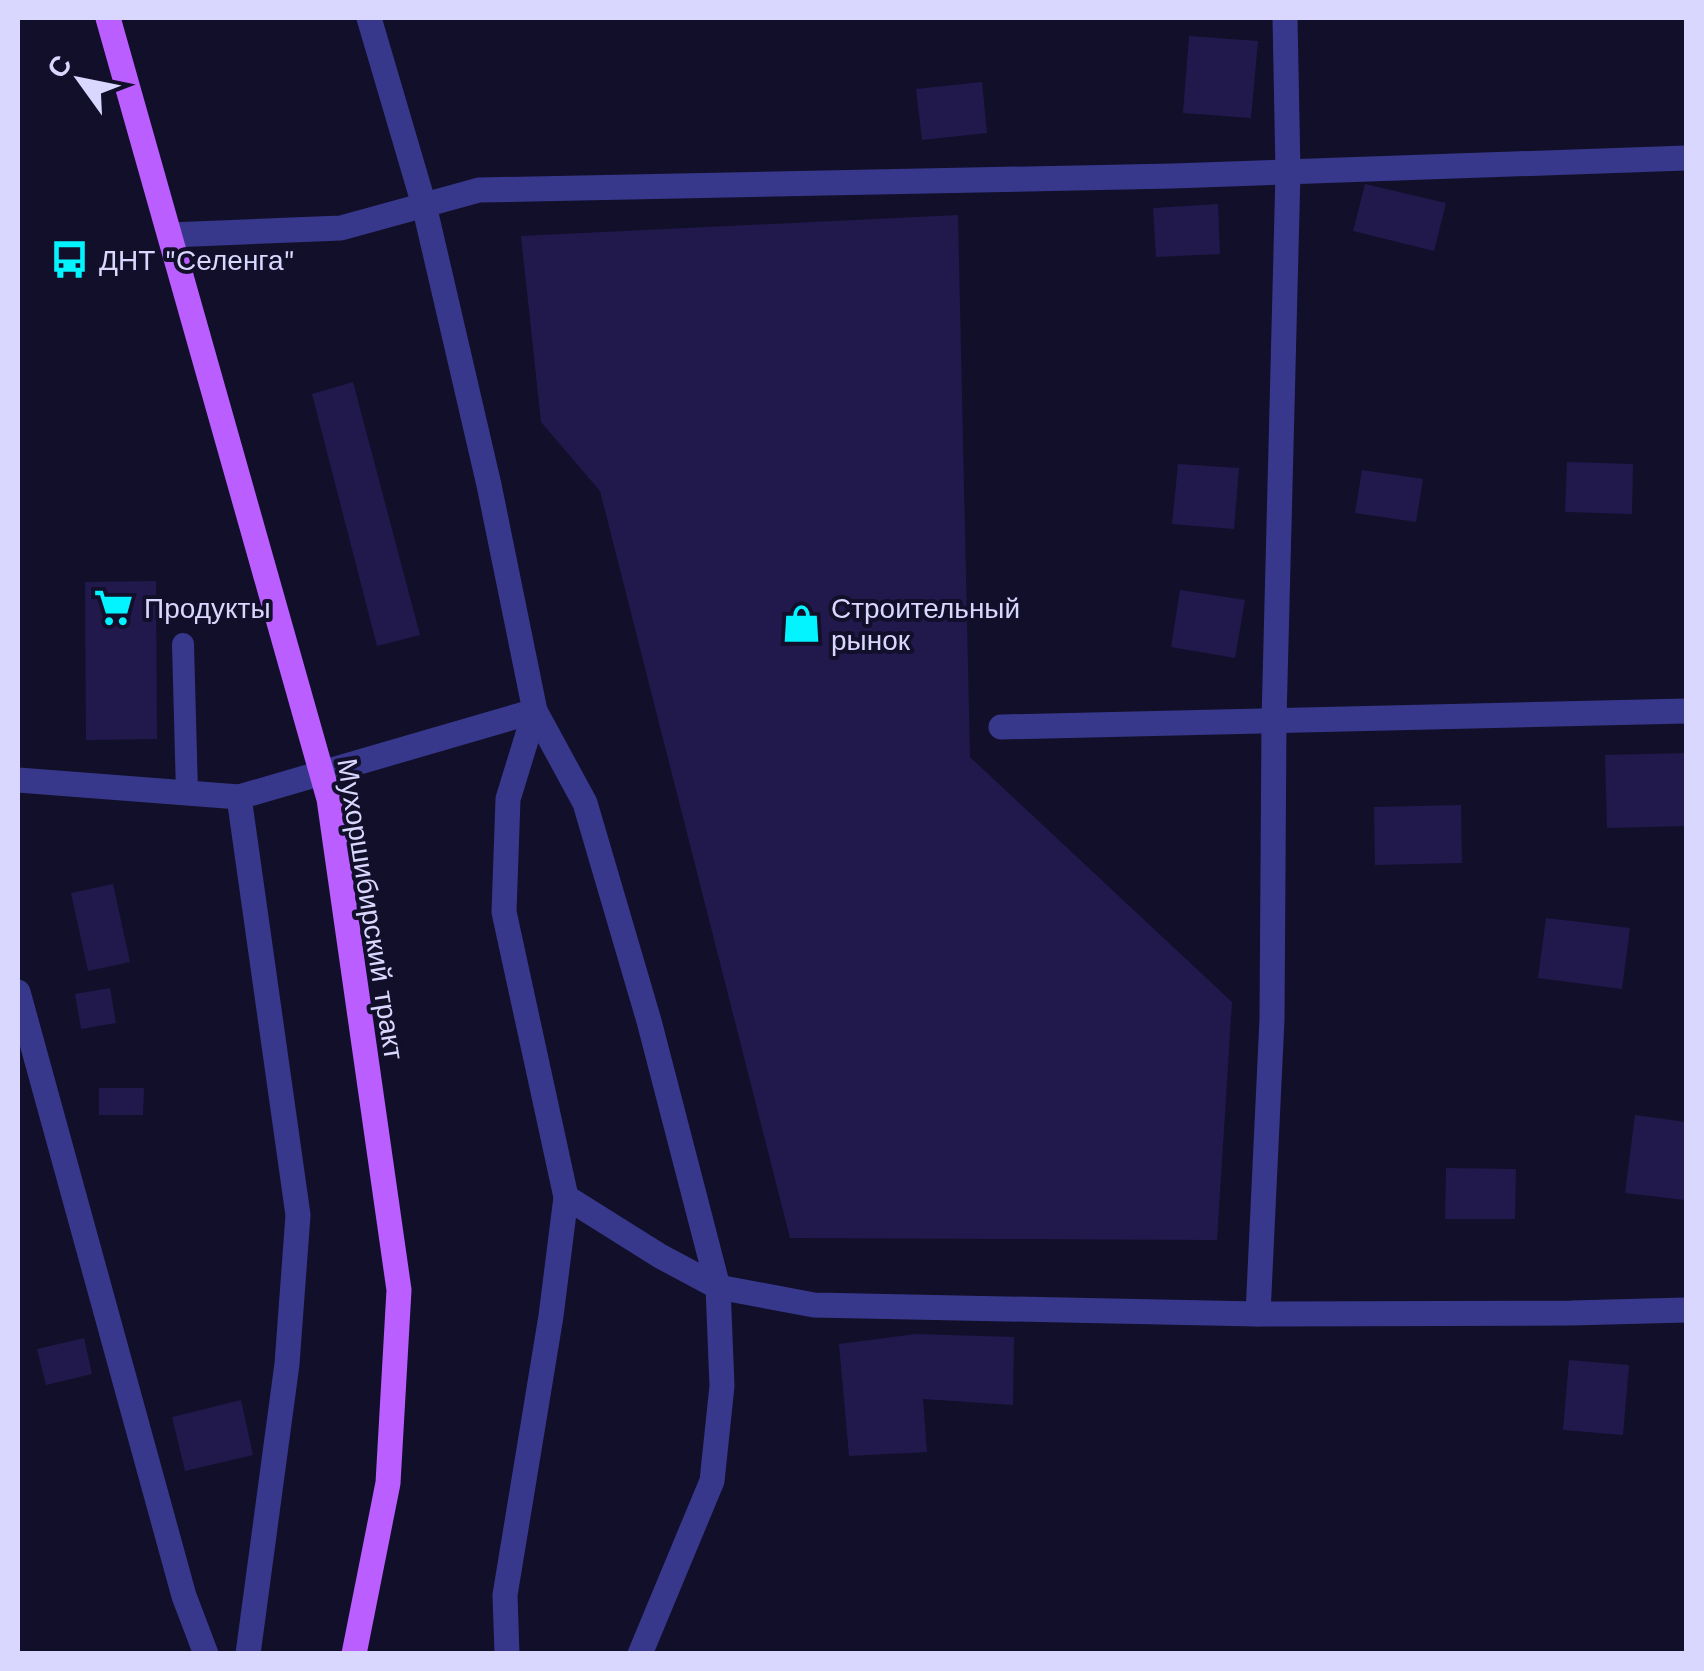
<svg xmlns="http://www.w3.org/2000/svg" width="1704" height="1671" viewBox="0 0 1704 1671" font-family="'Work Sans',sans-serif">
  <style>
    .building { fill: #21194c }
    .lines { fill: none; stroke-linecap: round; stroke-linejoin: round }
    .service { stroke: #37388b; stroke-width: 22 }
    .minor { stroke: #37388b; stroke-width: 25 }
    .primary { stroke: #ba5eff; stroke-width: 25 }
    .labels { text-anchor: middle; stroke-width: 8; stroke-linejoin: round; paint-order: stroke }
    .poi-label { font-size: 28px; fill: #dad7ff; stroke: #120f2a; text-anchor: start }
    .street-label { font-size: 28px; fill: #dad7ff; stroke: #120f2a }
  </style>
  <rect width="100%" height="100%" fill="#120f2a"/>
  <g class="building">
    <path d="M 1189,36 L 1258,41 L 1251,118 L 1183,113 Z"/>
    <path d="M 982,82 L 987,133 L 922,140 L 916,89 Z"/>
    <path d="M 1365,184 L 1446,203 L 1434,251 L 1353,231 Z"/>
    <path d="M 1218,204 L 1220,254 L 1156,257 L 1153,208 Z"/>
    <path d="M 958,215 L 970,757 L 1232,1002 L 1217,1240 L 790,1238 L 600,491 L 541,422 L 521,236 Z"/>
    <path d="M 353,382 L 420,635 L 377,646 L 312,394 Z"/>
    <path d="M 1567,462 L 1633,464 L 1632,514 L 1565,512 Z"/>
    <path d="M 1178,464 L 1239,468 L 1234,529 L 1172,524 Z"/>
    <path d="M 1362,470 L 1423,479 L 1416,522 L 1355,513 Z"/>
    <path d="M 156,581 L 157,739 L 86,740 L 85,582 Z"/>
    <path d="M 1180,590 L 1245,600 L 1235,658 L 1171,647 Z"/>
    <path d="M 1686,753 L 1686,826 L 1607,828 L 1605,755 Z"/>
    <path d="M 1461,805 L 1462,863 L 1375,865 L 1374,807 Z"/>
    <path d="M 113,884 L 130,962 L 88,971 L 71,893 Z"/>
    <path d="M 1546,918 L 1630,928 L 1622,989 L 1538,978 Z"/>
    <path d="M 110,988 L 116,1023 L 81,1029 L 75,994 Z"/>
    <path d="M 99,1088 L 144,1088 L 143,1115 L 99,1115 Z"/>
    <path d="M 1635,1115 L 1686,1122 L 1685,1200 L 1625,1193 Z"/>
    <path d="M 1446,1168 L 1516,1169 L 1515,1219 L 1445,1219 Z"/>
    <path d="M 916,1334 L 1014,1337 L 1013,1405 L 923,1399 L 927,1452 L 849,1456 L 839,1344 Z"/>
    <path d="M 84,1338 L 92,1374 L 46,1385 L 37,1349 Z"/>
    <path d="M 1569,1360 L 1629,1365 L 1623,1435 L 1563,1430 Z"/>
    <path d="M 241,1400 L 253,1455 L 185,1471 L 172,1417 Z"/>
  </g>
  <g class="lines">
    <path class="service" d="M 183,644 L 187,793"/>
    <g class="minor">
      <path d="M 369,18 L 424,205 L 489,485 L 535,711 L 585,803 L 649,1021 L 718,1287 L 722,1386 L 712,1481 L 640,1654"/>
      <path d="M 170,235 L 341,228 L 479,190 L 1173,176 L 1686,158"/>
      <path d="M 1001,727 L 1686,711"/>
      <path d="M 18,780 L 239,797 L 535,711"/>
      <path d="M 239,797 L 298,1215 L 287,1364 L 248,1654"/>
      <path d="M 18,992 L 184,1596 L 206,1654"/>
      <path d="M 566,1197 L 660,1256 L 718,1287 L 814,1305 L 1258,1314 L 1571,1313 L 1686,1310"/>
      <path d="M 1258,1314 L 1272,1019 L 1274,721 L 1288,172 L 1285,18"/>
      <path d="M 507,1654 L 505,1595 L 551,1316 L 566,1197 L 504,912 L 508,799 L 535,711"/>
    </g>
    <path class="primary" d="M 108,18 L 329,799 L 399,1290 L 388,1483 L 354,1654"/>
  </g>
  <defs>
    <symbol id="bus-bare" viewBox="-9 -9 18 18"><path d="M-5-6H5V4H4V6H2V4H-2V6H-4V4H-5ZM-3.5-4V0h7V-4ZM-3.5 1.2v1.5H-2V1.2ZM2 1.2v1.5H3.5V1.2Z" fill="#03f3ff" stroke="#120f2a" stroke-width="2.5" paint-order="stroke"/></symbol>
    <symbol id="supermarket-bare" viewBox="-9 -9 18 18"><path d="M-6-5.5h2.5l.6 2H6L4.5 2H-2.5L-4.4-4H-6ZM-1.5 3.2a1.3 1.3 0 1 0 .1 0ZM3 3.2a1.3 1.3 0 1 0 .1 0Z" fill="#03f3ff" stroke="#120f2a" stroke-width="2.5" paint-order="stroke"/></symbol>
    <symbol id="shop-bare" viewBox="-9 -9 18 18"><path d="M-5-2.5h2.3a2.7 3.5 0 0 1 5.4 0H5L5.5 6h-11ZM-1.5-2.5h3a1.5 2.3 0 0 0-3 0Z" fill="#03f3ff" stroke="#120f2a" stroke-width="2.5" paint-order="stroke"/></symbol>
  </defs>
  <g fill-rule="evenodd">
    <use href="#bus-bare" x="42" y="232" width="55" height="55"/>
    <use href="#supermarket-bare" x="86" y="580" width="55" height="55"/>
    <use href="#shop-bare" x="774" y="596" width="55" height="55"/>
  </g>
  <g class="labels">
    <g class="poi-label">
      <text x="99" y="270">ДНТ "Селенга"</text>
      <text x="144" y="618">Продукты</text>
      <text x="831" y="618">Строительный<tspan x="831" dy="32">рынок</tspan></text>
    </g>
    <g class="street-label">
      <text transform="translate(371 909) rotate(81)" y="10">Мухоршибирский тракт</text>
    </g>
  </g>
  <rect width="1704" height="1671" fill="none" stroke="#dad7ff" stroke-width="40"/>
  <g transform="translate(80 80) rotate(303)" stroke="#120f2a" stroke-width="8" paint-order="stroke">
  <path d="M0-8L18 38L0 25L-18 38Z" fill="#dad7ff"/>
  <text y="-15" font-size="28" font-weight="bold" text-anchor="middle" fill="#dad7ff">С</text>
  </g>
</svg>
